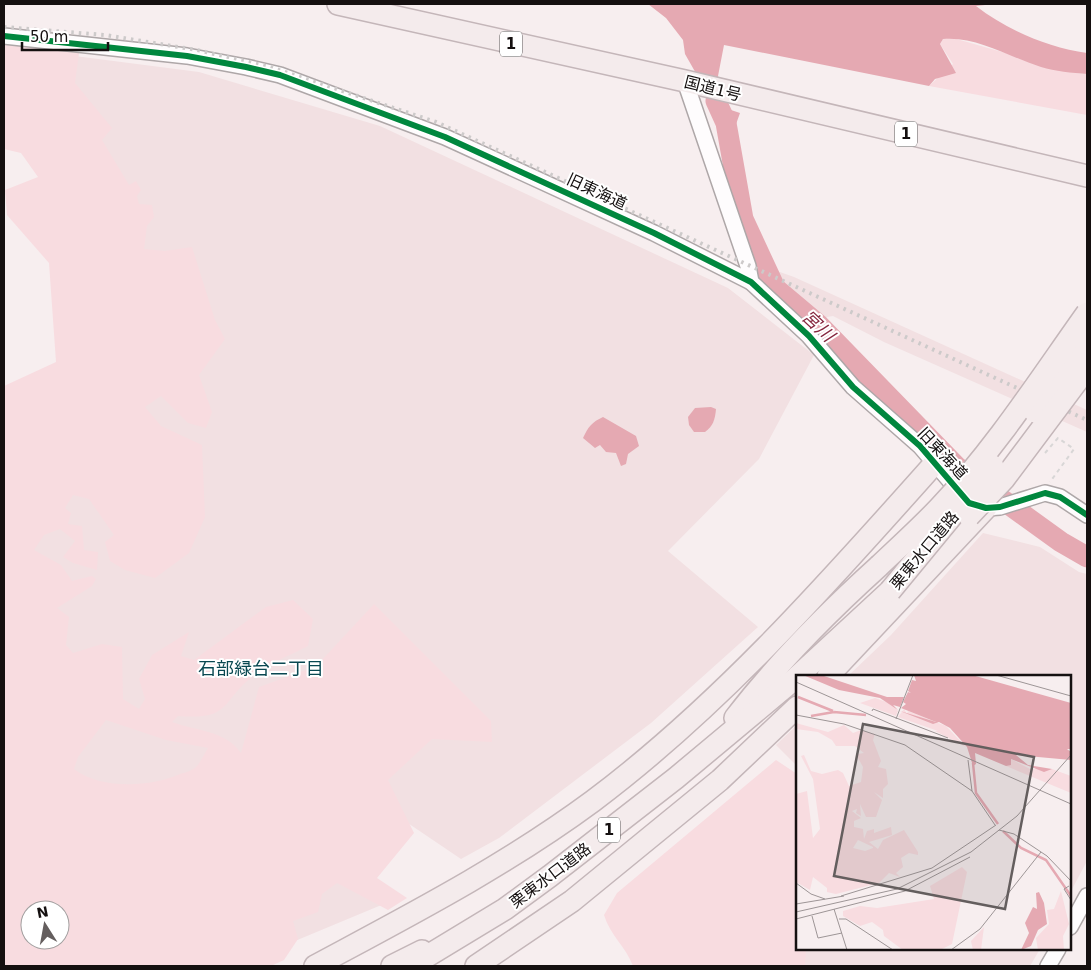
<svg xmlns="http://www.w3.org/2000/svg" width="1091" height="970" viewBox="0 0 1091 970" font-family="'DejaVu Sans','Noto Sans JP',sans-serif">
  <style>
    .built { fill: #f2e0e2 }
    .green { fill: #f8dce0; fill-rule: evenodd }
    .water { fill: #e5a9b2 }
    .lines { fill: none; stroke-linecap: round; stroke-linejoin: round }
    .river { stroke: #e5a9b2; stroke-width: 21 }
    .minor-casing { stroke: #aea7a8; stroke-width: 18 }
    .highway-casing { stroke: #c4b6b9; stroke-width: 24 }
    .path { stroke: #d8d6d6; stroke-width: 2; stroke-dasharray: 4 4; stroke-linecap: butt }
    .minor { stroke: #fefcfd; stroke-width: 15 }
    .highway { stroke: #f4ebec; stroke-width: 21 }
    .rail { stroke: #cdcaca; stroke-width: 4; stroke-dasharray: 2.5 5; stroke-linecap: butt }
    .highway-bridge-casing { stroke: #c4b6b9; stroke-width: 24; stroke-linecap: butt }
    .highway-bridge { stroke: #f4ebec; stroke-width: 21 }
    .cycleway-casing { stroke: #fff; stroke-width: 9 }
    .cycleway { stroke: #00873e; stroke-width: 6 }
    .labels { text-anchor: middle; stroke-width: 4; stroke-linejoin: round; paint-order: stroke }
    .shield { fill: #fff; stroke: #5b5858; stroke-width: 1 }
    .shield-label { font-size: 15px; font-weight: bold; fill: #151010 }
    .street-label { font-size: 16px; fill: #151010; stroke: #fff }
    .water-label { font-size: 18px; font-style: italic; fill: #86263e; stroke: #fff }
    .neighbourhood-label { font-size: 18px; fill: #094851; stroke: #fff }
    .inset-river { fill: none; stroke: #e5a9b2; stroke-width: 2.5 }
    .inset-road { fill: none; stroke: #9d9596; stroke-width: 1 }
    .view { fill: #645e5e; fill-opacity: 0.15; stroke: #645e5e; stroke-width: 2.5 }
    .inset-edge { fill: none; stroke: #151010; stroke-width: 2.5 }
  </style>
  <rect width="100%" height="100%" fill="#f7eeef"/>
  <g class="built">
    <path d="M 67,55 L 199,72 L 380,126 L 728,288 L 814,355 L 759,459 L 668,551 L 758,627 L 651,723 L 499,838 L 461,859 L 390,811 L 356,871 L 391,901 L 259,956 L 4,861 L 4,555 L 138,330 Z"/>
    <path d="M 777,271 L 794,277 L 1087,410 L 1087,432 L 884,342 L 833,316 L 821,318 L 780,288 Z"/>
    <path d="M 983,533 L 1040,547 L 1079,572 L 1087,574 L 1087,861 L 1070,893 L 1070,676 L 848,676 L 891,635 Z"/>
    <path d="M 797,725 L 797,766 L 776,745 Z"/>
    <path d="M 791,923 L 797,949 L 1040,949 L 1030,966 L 799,966 Z"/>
  </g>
  <g class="green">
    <path d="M 4,38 L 80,46 L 75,83 L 112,128 L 102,140 L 129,185 L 136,181 L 141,190 L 137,196 L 139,204 L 152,205 L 154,217 L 147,226 L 144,249 L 165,251 L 192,247 L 215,320 L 225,339 L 199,375 L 212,412 L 206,428 L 188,423 L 161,396 L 145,407 L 161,426 L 202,445 L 205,517 L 189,553 L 155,578 L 125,570 L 110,561 L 105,542 L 114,535 L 89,499 L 73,495 L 65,508 L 71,513 L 68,524 L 82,526 L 84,550 L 98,552 L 97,570 L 73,563 L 63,557 L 75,541 L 60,529 L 44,535 L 34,550 L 61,565 L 72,581 L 92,576 L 96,579 L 92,586 L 57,608 L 69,617 L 66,645 L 73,653 L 102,644 L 122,647 L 123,699 L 139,709 L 145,699 L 139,679 L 152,655 L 189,632 L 181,656 L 194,660 L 266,607 L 293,600 L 313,619 L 308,646 C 291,655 269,663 254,675 C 219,703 232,720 178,716 L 172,722 C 196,731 225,730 241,753 L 259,687 L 306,670 L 321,661 L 374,604 L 491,721 L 492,742 L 432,739 L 388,780 L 414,833 L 377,878 L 407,898 L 388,910 L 337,883 L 322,894 L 318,912 L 293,921 L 298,939 L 284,960 L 271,966 L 4,966 L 4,386 L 56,362 L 49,263 L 7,215 L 5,190 L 38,177 L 21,153 L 4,149 ZM 106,720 L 166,740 L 208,748 C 204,754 200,764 195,768 C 191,771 184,773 180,774 C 151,787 101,790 74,769 L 78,757 ZM 30,910 L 60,910 L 60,940 L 30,940 Z"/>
    <path d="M 953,38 L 1076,73 L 1087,74 L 1087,115 L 929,86 L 953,64 L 940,44 L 943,39 Z"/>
    <path d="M 776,760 L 797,774 L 797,949 L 806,949 L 805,966 L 633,966 C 626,947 610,935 604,915 L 617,893 Z"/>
  </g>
  <g class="water">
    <path d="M 648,4 L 994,4 L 976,6 C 1007,30 1048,48 1087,53 L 1087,74 C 1072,73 1055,71 1041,67 C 1009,57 977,36 943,39 L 940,44 L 956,73 L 935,79 L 929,86 L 724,45 L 718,76 L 728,109 L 740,113 L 735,127 L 723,129 L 710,98 L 685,54 L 683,40 L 666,18 Z"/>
    <path d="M 711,407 L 716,409 C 715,420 713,426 705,432 L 694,432 L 689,425 L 688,417 L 695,408 Z"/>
    <path d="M 603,417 L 636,436 L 639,446 L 628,454 L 626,464 L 621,466 L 616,453 L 606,452 L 600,445 L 595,448 L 583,438 C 588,427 592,422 603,417 Z"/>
  </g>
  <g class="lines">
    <path class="river" d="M 716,101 L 726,123 L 743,219 L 775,288 L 819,325 L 957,467 L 1061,542 L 1087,557"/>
    <defs>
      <g id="minor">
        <path d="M 4,36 L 187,56 L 246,67 L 280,75 L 445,137 L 654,233 L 751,282 L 809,336 L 853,387 L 920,446 L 969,503 L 986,508 L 1000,507 L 1045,493 L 1060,497 L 1087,515"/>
        <path d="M 685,81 L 748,266 L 751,282"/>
        <path d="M 1070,927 L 1087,896"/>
        <path d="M 1048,966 L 1058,949"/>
      </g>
      <g id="highway">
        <path d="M 338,4 L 685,81 L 1087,176"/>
        <path d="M 798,676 L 890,591"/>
        <path d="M 828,676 L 986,508"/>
        <path d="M 735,718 C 778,662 827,613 879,566"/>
        <path d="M 315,966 C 410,915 505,866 593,801 C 721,705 829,582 935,463"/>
        <path d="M 392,966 L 422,951"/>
        <path d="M 411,966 L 505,909 L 550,876 L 676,778 L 797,677"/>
        <path d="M 476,966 L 572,901 L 720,780 L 797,707"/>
      </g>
    </defs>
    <use href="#minor" class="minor-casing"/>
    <use href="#highway" class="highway-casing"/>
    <path class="path" d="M 1045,453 L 1058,438 L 1074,449 L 1050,482"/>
    <use href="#minor" class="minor"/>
    <use href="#highway" class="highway"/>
    <path class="rail" d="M 4,27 L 105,35 L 197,50 L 270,67 L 436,122 L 1087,420"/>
    <defs>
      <g id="highway-bridge">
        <path d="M 1035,412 L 1087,339"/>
        <path d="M 969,516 L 1004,479 L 1087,368"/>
        <path d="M 879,566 C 899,547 920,528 939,508 C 995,449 1040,379 1087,313"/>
        <path d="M 890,591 L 993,466"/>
      </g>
    </defs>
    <use href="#highway-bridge" class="highway-bridge-casing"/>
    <use href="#highway-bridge" class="highway-bridge"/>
    <defs>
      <path id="cycleway" d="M 4,36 L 187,56 L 246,67 L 280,75 L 445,137 L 654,233 L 751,282 L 809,336 L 853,387 L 920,446 L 969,503 L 986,508 L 1000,507 L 1045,493 L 1060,497 L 1087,515"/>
    </defs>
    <use href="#cycleway" class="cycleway-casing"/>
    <use href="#cycleway" class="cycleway"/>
  </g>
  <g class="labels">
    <g class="shield">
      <rect x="500" y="31.5" width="22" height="25" rx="4"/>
      <rect x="895" y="121.5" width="22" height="25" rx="4"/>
      <rect x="598" y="817.5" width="22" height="25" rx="4"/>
    </g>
    <g class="shield-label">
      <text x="511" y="49">1</text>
      <text x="906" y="139">1</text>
      <text x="609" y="835">1</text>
    </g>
    <g class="street-label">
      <text transform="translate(713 88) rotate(14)" y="6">国道1号</text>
      <text transform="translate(597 191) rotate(25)" y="6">旧東海道</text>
      <text transform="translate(943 453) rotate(47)" y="6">旧東海道</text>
      <text transform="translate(924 550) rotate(-50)" y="6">栗東水口道路</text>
      <text transform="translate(550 875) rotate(-37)" y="6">栗東水口道路</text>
    </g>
    <g class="water-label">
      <text transform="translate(818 326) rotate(43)" y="6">宮川</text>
    </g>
    <g class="neighbourhood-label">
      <text x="261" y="675">石部緑台二丁目</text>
    </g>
  </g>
  <g transform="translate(796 675)">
    <rect width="275" height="275" fill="#f7eeef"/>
    <path d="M 79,23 L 96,29 L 102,36 L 100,41 L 64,28 ZM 108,34 L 111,39 L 112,36 L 150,51 L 170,72 L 139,56 L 142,56 L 102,42 ZM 0,48 L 32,57 L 48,50 L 57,58 L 65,55 L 79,59 L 77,65 L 85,86 L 82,92 L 90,94 L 92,109 L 87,114 L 87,123 L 78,117 L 86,125 L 80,142 L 70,142 L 64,129 L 65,141 L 60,138 L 61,134 L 56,136 L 65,143 L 58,146 L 58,152 L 67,154 L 68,164 L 71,156 L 78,154 L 78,158 L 95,152 L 96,160 L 73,167 L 82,174 L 87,165 L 108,155 L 122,177 L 122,180 L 113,178 L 105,183 L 107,192 L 100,198 L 104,202 L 93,198 L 83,208 L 40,219 L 31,217 L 31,213 L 17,202 L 14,215 L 0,207 L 0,119 L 11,116 L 17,163 L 24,154 L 17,104 L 5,81 L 8,80 L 15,96 L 26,99 L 42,95 L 47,98 L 53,111 L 65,107 L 67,92 L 62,83 L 62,79 L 68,78 L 59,71 L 40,71 L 36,65 L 22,57 L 0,54 ZM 62,165 L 77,172 L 77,173 L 69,176 L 57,173 ZM 215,84 L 234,94 L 256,94 L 275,101 L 275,118 L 210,91 ZM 166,192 L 171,197 L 156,269 L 144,275 L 107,275 L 88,261 L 87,255 L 76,247 L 64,251 L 47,241 L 47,236 L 64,231 L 81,233 L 138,224 L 134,211 ZM 265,216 L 273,249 L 267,261 L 268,275 L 242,275 L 240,263 L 253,249 L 251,235 L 258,234 ZM 188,252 L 185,275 L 177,275 L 175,266 Z" fill="#f8dce0" fill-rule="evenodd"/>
    <path d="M 7,0 L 25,0 L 91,22 L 108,22 L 104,32 L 97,30 L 102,35 L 84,23 L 43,15 ZM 118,0 L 176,0 L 275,28 L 275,74 L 271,74 L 275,77 L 275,85 L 220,80 L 232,90 L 256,94 L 248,97 L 215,84 L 215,90 L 210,91 L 179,78 L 180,89 L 177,91 L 171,72 L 154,53 L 143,47 L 137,49 L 104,36 L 140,47 L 105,33 L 110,29 L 107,27 L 112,17 L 115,18 L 112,16 L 116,5 L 120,6 ZM 243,217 L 248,228 L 251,249 L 242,255 L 235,271 L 225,275 L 233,258 L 229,248 L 237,232 L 241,234 L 240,218 Z" fill="#e5a9b2"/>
    <path class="inset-river" d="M 2,22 L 37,36M 38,37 L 70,40M 15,41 L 38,37M 177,88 L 180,118 L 202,149M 207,156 L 225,173 L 250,185 L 275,221"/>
    <path class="inset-road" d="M 200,0 L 275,21M 0,7 L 248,117M 76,36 L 77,34 L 152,63M 0,40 L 48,49 L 109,70 L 176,116 L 199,150M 100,44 L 117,0M 172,85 L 176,116M 248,117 L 275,129M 203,155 L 218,159 L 251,181 L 275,206M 0,208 L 15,219 L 29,224M 273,211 L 268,214 L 275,225M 45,221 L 136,193 L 200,150M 0,229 L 48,221M 38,234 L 51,275M 0,237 L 101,214 L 175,177 L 221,141 L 275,80M 16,241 L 22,263 L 46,258M 0,244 L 109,216 L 174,182M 43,244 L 50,244 L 97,275M 155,275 L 184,254 L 245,177"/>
    <path class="view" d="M 67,49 L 238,82 L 209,234 L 38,201 Z"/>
    <rect width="275" height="275" class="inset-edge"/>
  </g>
  <rect width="1091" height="970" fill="none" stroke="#151010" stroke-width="10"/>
  <g transform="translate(45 925) rotate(349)"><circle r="24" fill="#ffffff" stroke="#a19f9f"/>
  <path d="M0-4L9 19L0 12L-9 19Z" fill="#645e5e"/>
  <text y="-8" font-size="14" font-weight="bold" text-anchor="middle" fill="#151010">N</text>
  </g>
  <path d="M22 42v8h86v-8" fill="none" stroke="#151010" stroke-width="2.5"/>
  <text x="30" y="42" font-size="15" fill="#151010" stroke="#ffffff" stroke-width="4" paint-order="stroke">50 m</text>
</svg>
